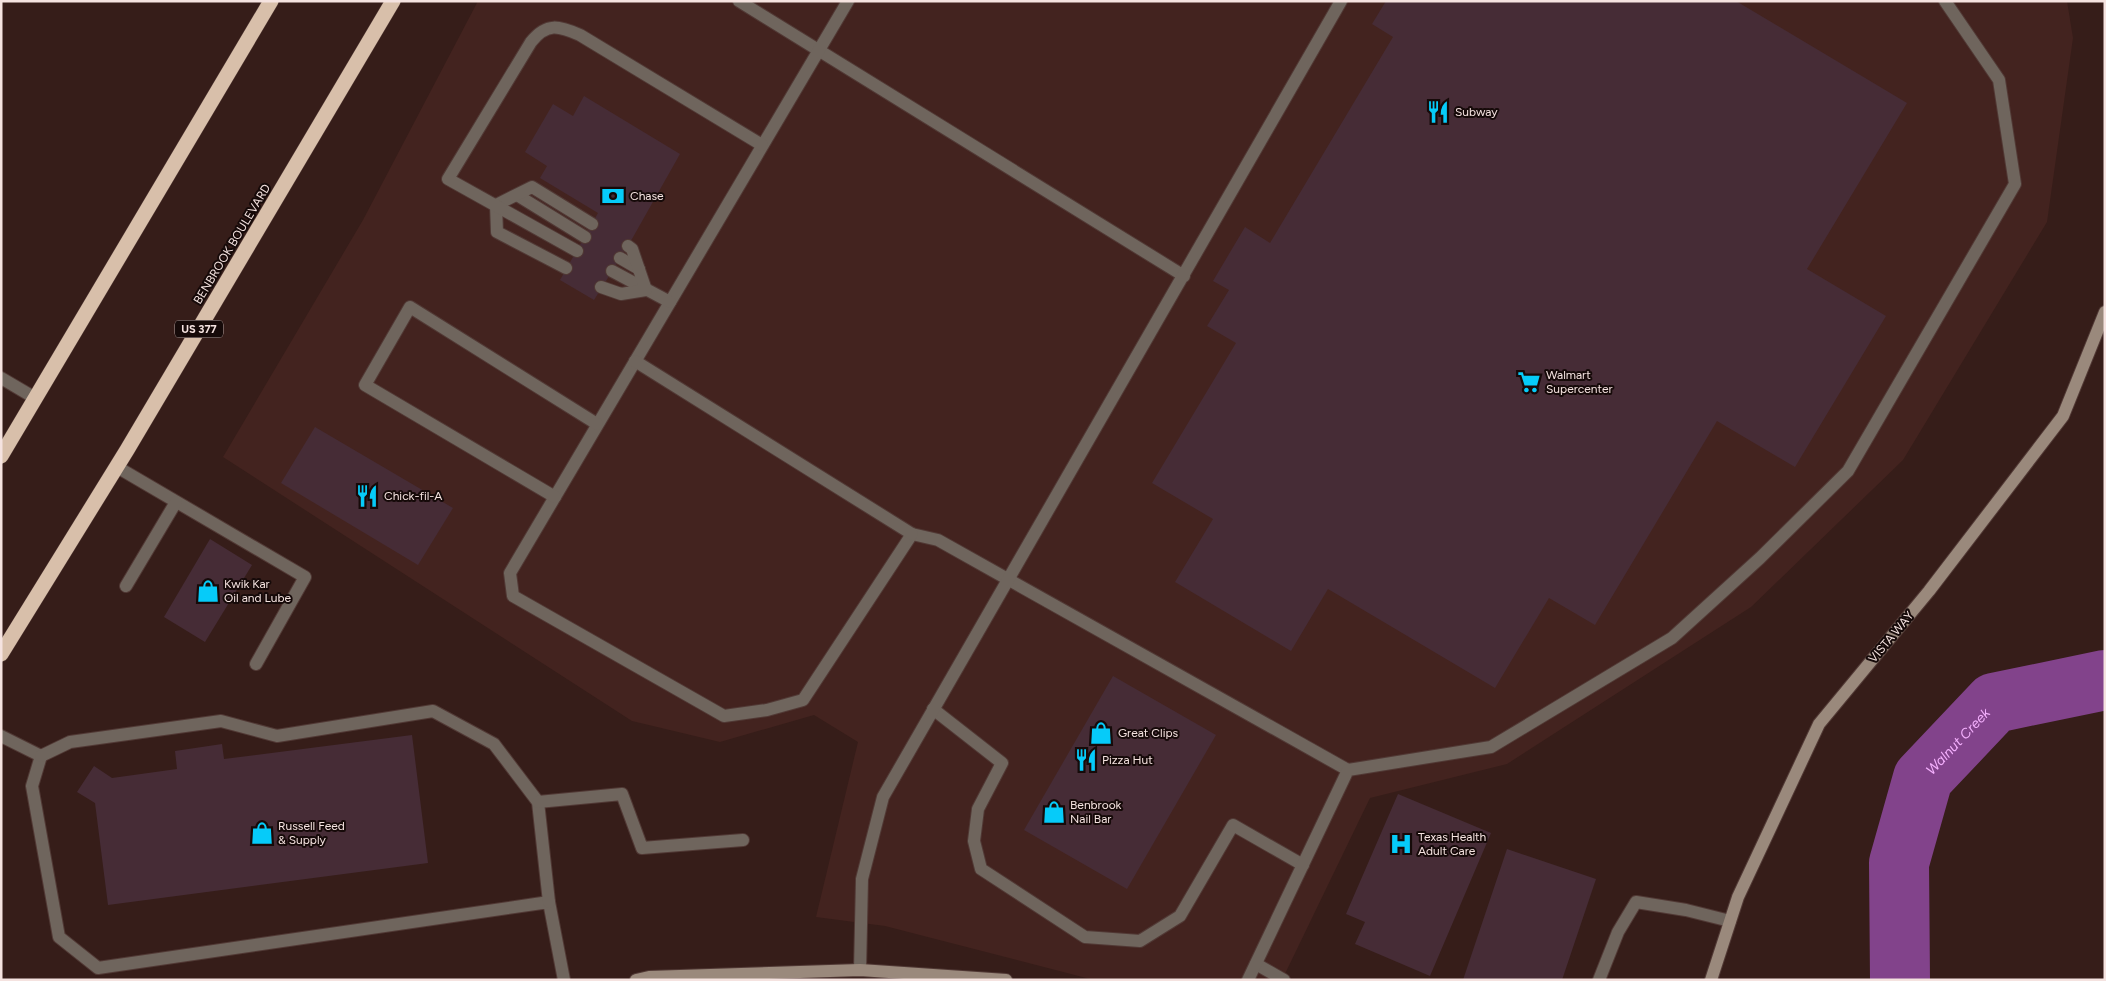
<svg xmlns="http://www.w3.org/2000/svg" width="2106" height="981" viewBox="0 0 2106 981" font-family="Figtree,sans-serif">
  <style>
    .built { fill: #43231f }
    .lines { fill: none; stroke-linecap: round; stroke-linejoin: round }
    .river { stroke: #82438b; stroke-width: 60 }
    .building { fill: #462c36 }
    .lane-casing { stroke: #513935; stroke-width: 14 }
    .street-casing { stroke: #513935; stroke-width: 14 }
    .secondary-casing { stroke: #513935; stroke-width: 14 }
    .highway-casing { stroke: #513935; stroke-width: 16 }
    .lane { stroke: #6f655d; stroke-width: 12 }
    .street { stroke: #6f655d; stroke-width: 12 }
    .secondary { stroke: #9a897c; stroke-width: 12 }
    .highway { stroke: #d8bfaa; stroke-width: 15 }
    .labels { text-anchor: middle; stroke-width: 4; stroke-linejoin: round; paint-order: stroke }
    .shield { fill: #160a09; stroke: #b2a2a0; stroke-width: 1 }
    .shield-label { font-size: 11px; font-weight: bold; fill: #f5e3e0 }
    .poi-label { font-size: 12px; fill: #f5e3e0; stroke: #160a09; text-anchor: start }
    .street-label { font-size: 12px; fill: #f5e3e0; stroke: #160a09 }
    .water-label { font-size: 14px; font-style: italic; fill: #f3affc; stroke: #160a09 }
  </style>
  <rect width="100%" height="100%" fill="#361d19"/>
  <path class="built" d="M 478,1 L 2067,1 L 2073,38 L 2047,222 L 1903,460 L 1751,607 L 1507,764 L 1370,798 L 1282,980 L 1094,980 L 885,926 L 816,917 L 858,742 L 814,715 L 720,742 L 632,721 L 223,457 L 363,220 Z"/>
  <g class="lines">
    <path class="river" id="s1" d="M 1900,980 L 1899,863 L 1923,778 L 1994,703 L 2105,680"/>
  </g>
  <g class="building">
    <path d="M 1386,1 L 1736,1 L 1907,103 L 1807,269 L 1886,316 L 1795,467 L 1717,421 L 1595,625 L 1549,598 L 1495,688 L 1328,589 L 1291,651 L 1175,582 L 1213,519 L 1152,483 L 1236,343 L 1207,326 L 1229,290 L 1213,281 L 1245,227 L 1270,243 L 1393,37 L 1372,24 Z"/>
    <path d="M 584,96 L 680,154 L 628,246 L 594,300 L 560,280 L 598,213 L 540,178 L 547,166 L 525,152 L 553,104 L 573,116 Z"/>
    <path d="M 315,427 L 453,508 L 418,565 L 281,483 Z"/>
    <path d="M 210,539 L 252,565 L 205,642 L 164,617 Z"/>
    <path d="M 1113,676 L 1216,735 L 1127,889 L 1024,830 Z"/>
    <path d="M 412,735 L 428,863 L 108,905 L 95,803 L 77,792 L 94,766 L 112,778 L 177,769 L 175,751 L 222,744 L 224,759 Z"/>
    <path d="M 1398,794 L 1491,833 L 1430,976 L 1355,944 L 1365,922 L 1346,914 Z"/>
    <path d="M 1507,849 L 1596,879 L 1562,980 L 1463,980 Z"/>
  </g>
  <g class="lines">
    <defs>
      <g id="lane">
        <path d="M 739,1 L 1184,276"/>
        <path d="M 848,1 L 510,573 L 513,596 L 724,716 L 767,710 L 803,700 L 912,534 L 938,540 L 1348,770"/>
        <path d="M 517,195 L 585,237"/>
        <path d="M 496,205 L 532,187 L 592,224"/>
        <path d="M 496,205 L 497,232 L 566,268"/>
        <path d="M 577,251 L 448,179 L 531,42 C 547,22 559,26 580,35 L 762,145"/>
        <path d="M 620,258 L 639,269"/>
        <path d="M 612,271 L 670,302"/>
        <path d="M 601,287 L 621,294 L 646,290 L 632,249 L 628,246"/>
        <path d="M 635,361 L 912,534"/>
        <path d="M 117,467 L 305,577 L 256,664"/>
        <path d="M 555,497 L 365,385 L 410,307 L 597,424"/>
        <path d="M 126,586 L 176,502"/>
        <path d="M 933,709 L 1002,763 L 978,809 L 974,841 L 981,869 L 1085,937 L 1140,941 L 1180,916 L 1233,825 L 1303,865"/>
        <path d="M 1,736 L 41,756 L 32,786 L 59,937 L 98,968 L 549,902 L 564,980"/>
        <path d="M 41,756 L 70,742 L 221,721 L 277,736 L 433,711 L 494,744 L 538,802 L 549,902"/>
        <path d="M 538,802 L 622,794 L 642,848 L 743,840"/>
        <path d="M 1256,964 L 1284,980"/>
        <path d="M 860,970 L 862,879 L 883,797 L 1341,1"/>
        <path d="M 1248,980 L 1348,770 L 1491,747 L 1672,638 L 1760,558 L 1848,471 L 2015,184 L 1999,80 L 1945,1"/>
        <path d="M 1599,980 L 1618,932 L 1636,902 L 1686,910 L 1730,921"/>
      </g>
      <path id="street" d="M 1,378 L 35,398"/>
      <g id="secondary">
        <path d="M 636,980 L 649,977 L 860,970 L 1006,980"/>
        <path d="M 1711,980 L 1738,897 L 1819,724 L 1929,591 L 2063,416 L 2105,312"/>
      </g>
      <g id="highway">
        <path d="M 1,456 L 271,1"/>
        <path d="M 1,654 L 127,450 L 393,1"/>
      </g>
    </defs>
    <use href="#lane" class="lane-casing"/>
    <use href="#street" class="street-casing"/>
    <use href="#secondary" class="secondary-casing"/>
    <use href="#highway" class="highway-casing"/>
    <use href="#lane" class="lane"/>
    <use href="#street" class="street"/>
    <use href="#secondary" class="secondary"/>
    <use href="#highway" class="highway"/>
  </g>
  <defs>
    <symbol id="restaurant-bare" viewBox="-9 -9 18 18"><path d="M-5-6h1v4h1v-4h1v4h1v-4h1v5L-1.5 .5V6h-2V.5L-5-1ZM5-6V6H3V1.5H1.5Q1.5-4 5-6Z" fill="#06cbf9" stroke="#160a09" stroke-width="2.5" paint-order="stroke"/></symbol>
    <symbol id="bank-bare" viewBox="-9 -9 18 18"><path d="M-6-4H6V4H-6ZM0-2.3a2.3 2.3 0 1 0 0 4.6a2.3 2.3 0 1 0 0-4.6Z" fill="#06cbf9" stroke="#160a09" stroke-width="2.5" paint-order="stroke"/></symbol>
    <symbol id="supermarket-bare" viewBox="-9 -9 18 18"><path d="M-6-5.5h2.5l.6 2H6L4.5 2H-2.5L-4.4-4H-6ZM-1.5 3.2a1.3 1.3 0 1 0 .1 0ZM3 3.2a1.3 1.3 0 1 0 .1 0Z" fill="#06cbf9" stroke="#160a09" stroke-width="2.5" paint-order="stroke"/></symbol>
    <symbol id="shop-bare" viewBox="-9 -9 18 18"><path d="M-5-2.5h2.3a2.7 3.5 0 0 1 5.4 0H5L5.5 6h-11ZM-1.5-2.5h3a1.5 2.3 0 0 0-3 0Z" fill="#06cbf9" stroke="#160a09" stroke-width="2.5" paint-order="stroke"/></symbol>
    <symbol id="hospital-bare" viewBox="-9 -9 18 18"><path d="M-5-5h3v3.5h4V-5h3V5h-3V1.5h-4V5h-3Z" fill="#06cbf9" stroke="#160a09" stroke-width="2.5" paint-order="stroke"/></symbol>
  </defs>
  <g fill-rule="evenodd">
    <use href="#restaurant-bare" x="1422" y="96" width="32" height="32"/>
    <use href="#bank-bare" x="597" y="180" width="32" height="32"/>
    <use href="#supermarket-bare" x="1513" y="366" width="32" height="32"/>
    <use href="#restaurant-bare" x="351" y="480" width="32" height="32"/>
    <use href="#shop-bare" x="192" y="575" width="32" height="32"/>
    <use href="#shop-bare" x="1085" y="717" width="32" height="32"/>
    <use href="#restaurant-bare" x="1070" y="744" width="32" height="32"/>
    <use href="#shop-bare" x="1038" y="796" width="32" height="32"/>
    <use href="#shop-bare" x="246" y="817" width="32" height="32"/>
    <use href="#hospital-bare" x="1385" y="828" width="32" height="32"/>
  </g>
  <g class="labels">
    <rect class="shield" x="175" y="320.5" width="48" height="17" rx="4"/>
    <g class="shield-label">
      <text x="199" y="333">US 377</text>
    </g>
    <g class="poi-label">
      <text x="1455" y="116">Subway</text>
      <text x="630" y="200">Chase</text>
      <text x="1546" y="379">Walmart<tspan x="1546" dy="14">Supercenter</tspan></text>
      <text x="384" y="500">Chick-fil-A</text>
      <text x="224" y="588">Kwik Kar<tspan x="224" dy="14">Oil and Lube</tspan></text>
      <text x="1118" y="737">Great Clips</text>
      <text x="1102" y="764">Pizza Hut</text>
      <text x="1070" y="809">Benbrook<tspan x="1070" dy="14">Nail Bar</tspan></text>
      <text x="278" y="830">Russell Feed<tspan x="278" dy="14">&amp; Supply</tspan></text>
      <text x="1418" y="841">Texas Health<tspan x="1418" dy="14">Adult Care</tspan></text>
    </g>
    <g class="street-label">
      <text transform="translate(232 244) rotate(-59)" y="4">BENBROOK BOULEVARD</text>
      <text transform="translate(1891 637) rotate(-50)" y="4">VISTA WAY</text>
    </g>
    <g class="water-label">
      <text dy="5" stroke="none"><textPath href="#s1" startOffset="256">Walnut Creek</textPath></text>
    </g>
  </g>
  <rect width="2106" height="981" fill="none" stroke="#f5e3e0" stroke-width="5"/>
</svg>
